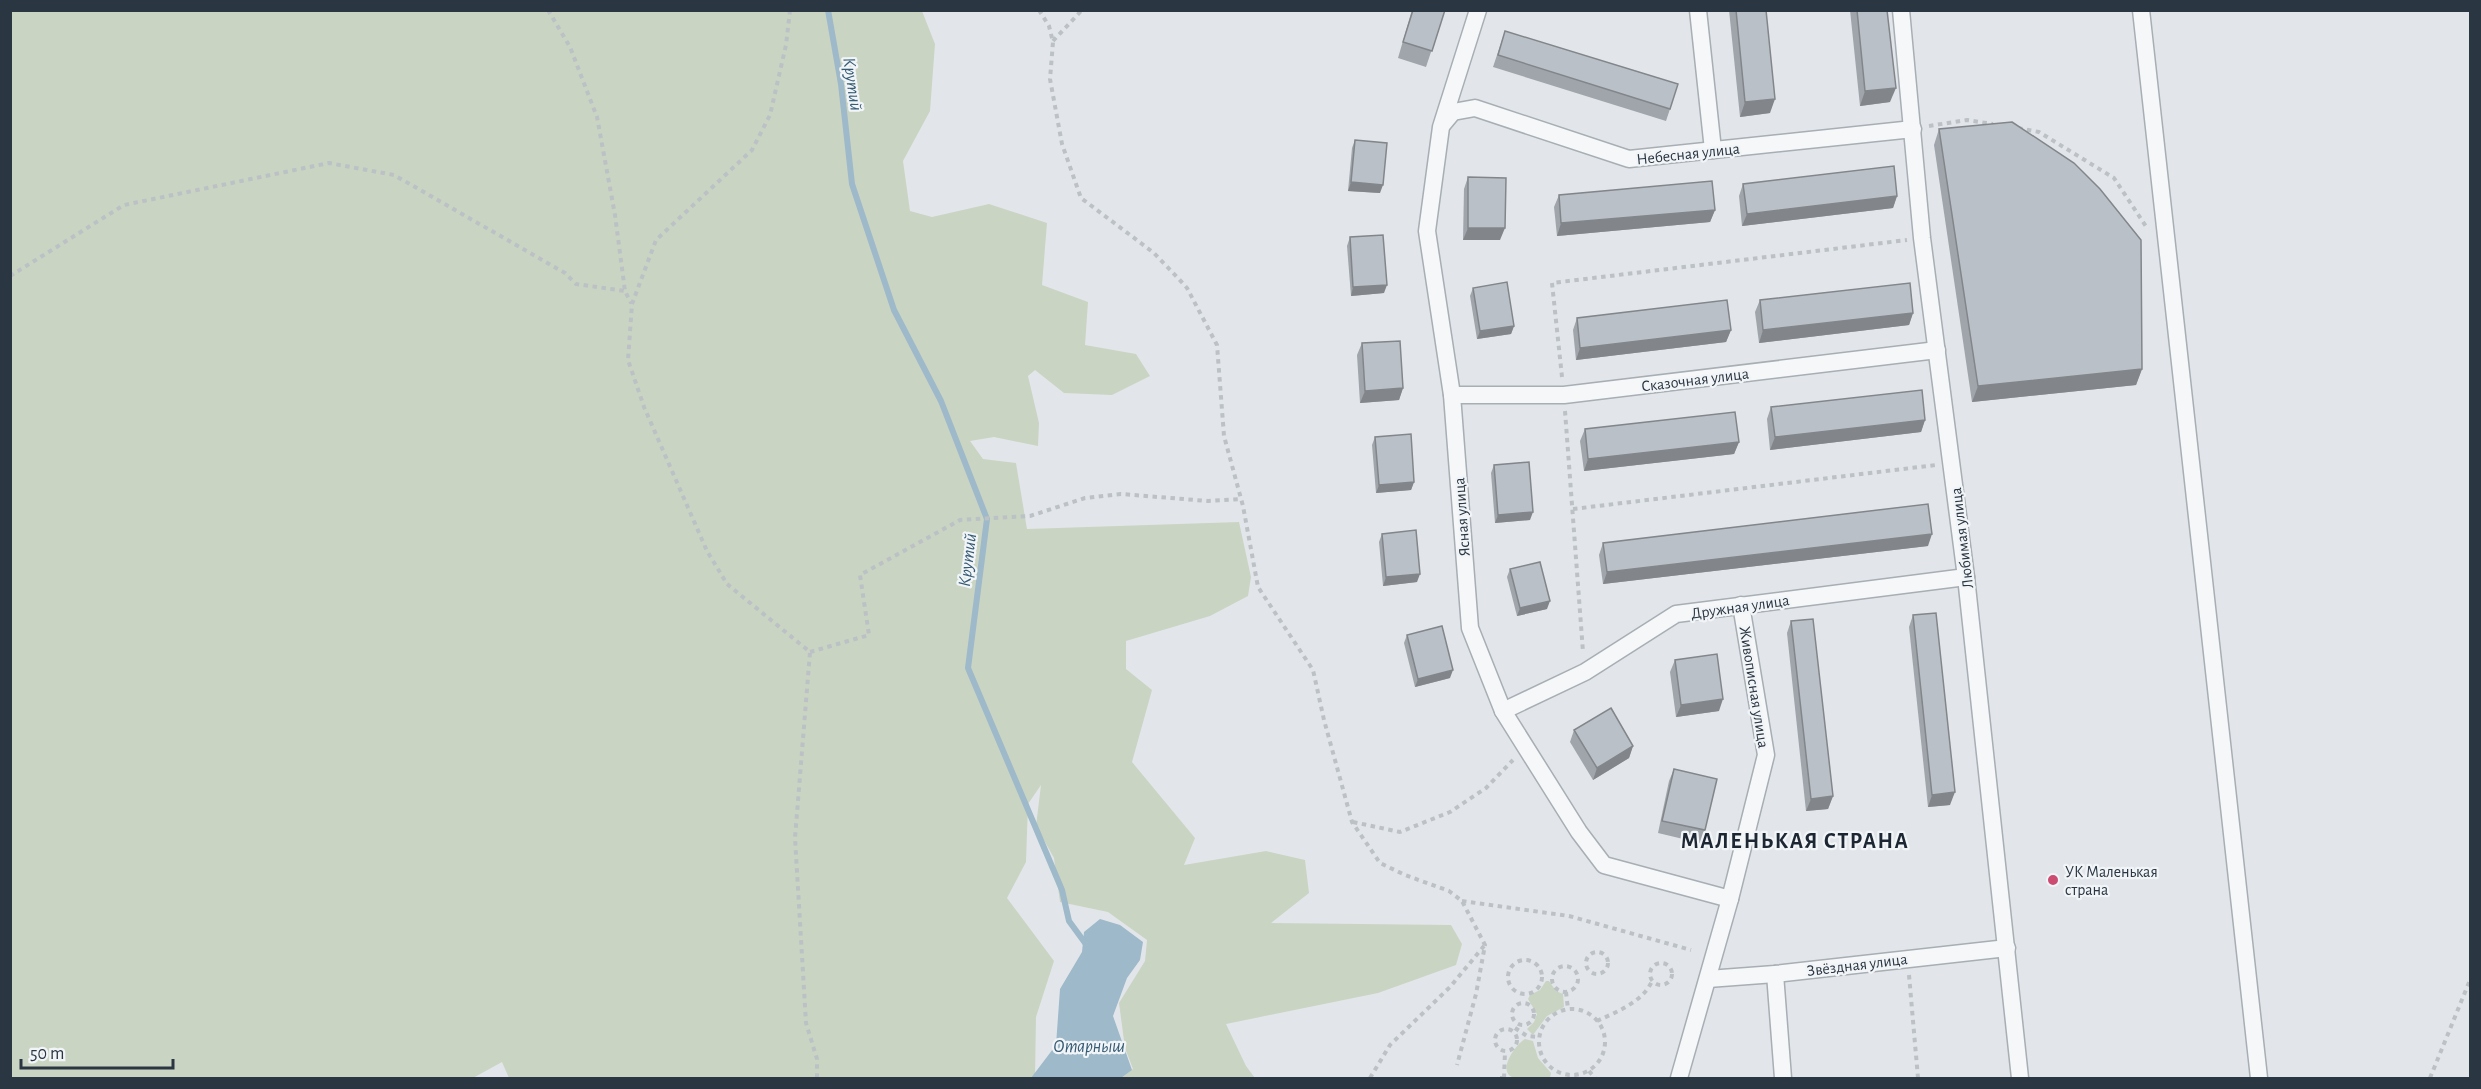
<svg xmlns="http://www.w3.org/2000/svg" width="2481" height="1089" viewBox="0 0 2481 1089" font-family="'Alegreya Sans',sans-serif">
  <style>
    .green { fill: #cad4c3 }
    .water { fill: #9eb9c9 }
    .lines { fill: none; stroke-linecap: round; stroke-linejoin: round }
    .stream { stroke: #9eb9c9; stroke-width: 6 }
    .street-casing { stroke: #a7aeb4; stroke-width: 19 }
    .path { stroke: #bcc1c5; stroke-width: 4; stroke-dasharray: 4.5 4.5; stroke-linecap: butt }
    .street { stroke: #f5f7f8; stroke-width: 16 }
    .wall { fill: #9fa5ab }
    .shaded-wall { fill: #82868b }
    .building { fill: #b9c0c7; stroke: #82868b; stroke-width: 1.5 }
    .poi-dot { fill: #cc4b70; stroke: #f2f5f7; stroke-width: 2 }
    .labels { text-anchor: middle; stroke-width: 4.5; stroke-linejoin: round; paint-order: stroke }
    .street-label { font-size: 16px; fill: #2a3642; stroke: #f2f5f7 }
    .poi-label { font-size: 16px; fill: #2a3642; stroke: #f2f5f7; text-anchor: start }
    .water-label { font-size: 18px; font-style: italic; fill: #355b75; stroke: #f2f5f7 }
    .district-label { font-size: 22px; font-weight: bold; letter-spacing: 1.5px; fill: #1c2733; stroke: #f2f5f7 }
  </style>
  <rect width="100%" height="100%" fill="#e2e6ea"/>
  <g class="green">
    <path d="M 10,11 L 922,11 L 935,44 L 930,111 L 903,161 L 910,211 L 932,217 L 989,204 L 1047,223 L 1042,285 L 1088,302 L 1085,345 L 1136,354 L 1150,376 L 1112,395 L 1064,393 L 1035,370 L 1028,376 L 1039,423 L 1038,446 L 994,437 L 970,441 L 983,459 L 1016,463 L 1027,529 L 1239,522 L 1251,577 L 1248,596 L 1210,616 L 1126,641 L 1126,669 L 1152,690 L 1132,762 L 1195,838 L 1184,865 L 1266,851 L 1305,860 L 1309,893 L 1271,923 L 1451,925 L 1462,944 L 1456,965 L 1378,993 L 1226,1024 L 1246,1066 L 1255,1078 L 1121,1078 L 1133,1069 L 1125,1048 L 1119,1003 L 1145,961 L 1147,940 L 1108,912 L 1060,902 L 1054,858 L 1036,826 L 1041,785 L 1028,804 L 1026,862 L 1007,898 L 1054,961 L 1036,1017 L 1035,1078 L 509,1078 L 502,1062 L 473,1078 L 11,1078 Z"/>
    <path d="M 1546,981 L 1549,981 L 1556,991 L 1563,994 L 1564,1007 L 1547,1016 L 1533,1035 L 1527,1029 L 1534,1022 L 1537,1014 L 1528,999 L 1530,995 L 1540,990 Z"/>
    <path d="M 1525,1039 L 1533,1041 L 1538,1058 L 1551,1073 L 1550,1078 C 1540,1079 1521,1082 1512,1077 C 1497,1070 1517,1043 1525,1039 Z"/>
  </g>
  <path class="water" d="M 1100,919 L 1120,925 L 1143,942 L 1140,960 L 1127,978 L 1113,1016 L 1132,1070 L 1121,1078 L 1031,1078 L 1056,1045 L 1060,989 L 1082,952 L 1084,932 Z"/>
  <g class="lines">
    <path class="stream" d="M 828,10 L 841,84 L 852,184 L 894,310 L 941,401 L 987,519 L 968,668 L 1062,890 L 1069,921 L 1088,947"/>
    <defs>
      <g id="street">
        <path d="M 1478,10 L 1441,127 L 1427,231 L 1452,395 L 1470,628 L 1503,711 L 1579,832 L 1604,865 L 1730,899"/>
        <path d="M 1698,10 L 1713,150"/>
        <path d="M 1901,10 L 1922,238 L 1966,577 L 2020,1078"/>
        <path d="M 2141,10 L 2259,1078"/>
        <path d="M 1443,124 L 1453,112 L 1475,108 L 1629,159 L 1913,129"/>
        <path d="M 1452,395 L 1564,395 L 1937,350"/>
        <path d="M 1503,711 L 1585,672 L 1676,614 L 1966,577"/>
        <path d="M 1775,974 L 1783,1078"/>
        <path d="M 1708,979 L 1775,974 L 2007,948"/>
        <path d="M 1679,1078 L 1730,899 L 1766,755 L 1741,605"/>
      </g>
    </defs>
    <use href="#street" class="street-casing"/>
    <g class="path">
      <path d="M 548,10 L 570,47 L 597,117 L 615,215 L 625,291 L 631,303"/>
      <path d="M 790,10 L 786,45 L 770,115 L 752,150 L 656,240 L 632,304 L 628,360 L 644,407 L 707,551 L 727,584 L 810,652 L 795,838 L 806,1023 L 817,1059 L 817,1078"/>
      <path d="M 1039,10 L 1049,26 L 1053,42 L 1050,79 L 1062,144 L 1081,198 L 1154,253 L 1178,278 L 1187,288 L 1217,345 L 1224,436 L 1243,506 L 1258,587 L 1313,670 L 1324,720 L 1352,822 L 1380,863 L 1405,875 L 1449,891 L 1462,901 L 1485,945 L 1476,994 L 1457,1065"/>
      <path d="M 1053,41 L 1082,10"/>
      <path d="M 1929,126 L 1967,120 L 1993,124"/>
      <path d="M 2018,128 L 2039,132 L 2114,178 L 2147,228"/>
      <path d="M 10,276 L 124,205 L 329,163 L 394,175 L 565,273 L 576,284 L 625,291"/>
      <path d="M 1562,377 L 1552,283 L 1907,240"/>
      <path d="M 1565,411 L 1583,652"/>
      <path d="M 1573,509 L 1936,465"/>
      <path d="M 810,652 L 869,635 L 860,575 L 960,520 L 1030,516 L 1085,498 L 1121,494 L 1208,501 L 1241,499"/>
      <path d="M 1353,822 L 1400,832 L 1450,812 L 1486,788 L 1513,760"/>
      <path d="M 1462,901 L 1569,916 L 1691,950"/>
      <circle cx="1597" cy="963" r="11"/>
      <circle cx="1525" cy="977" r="17"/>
      <circle cx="1661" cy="974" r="11"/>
      <circle cx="1565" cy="979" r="13"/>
      <path d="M 1909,975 L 1918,1078"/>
      <path d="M 1566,992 L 1568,1009"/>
      <circle cx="1523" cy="1014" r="11"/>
      <circle cx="1572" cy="1042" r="33"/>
      <path d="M 1597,1021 C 1616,1012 1643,1002 1652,981"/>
      <path d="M 1515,1028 L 1527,1036 L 1539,1037"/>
      <circle cx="1506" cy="1040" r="11"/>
      <path d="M 1589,1071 L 1595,1078"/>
      <path d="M 1370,1078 L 1390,1045 L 1450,987 L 1484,946"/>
      <path d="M 1500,1078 L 1507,1078"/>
      <path d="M 1504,1078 L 1505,1052"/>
      <path d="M 2430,1078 L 2470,980"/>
    </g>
    <use href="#street" class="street"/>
  </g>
  <g class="wall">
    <path d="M 1412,10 L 1445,10 L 1426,67 L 1398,58 Z"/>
    <path d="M 1729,10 L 1766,10 L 1770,113 L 1740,117 Z"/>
    <path d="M 1850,10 L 1887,10 L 1890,102 L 1860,106 Z"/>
    <path d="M 1505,31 L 1670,109 L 1666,121 L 1493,67 Z"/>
    <path d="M 1939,129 L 2142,369 L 2136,385 L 1972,402 L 1934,145 Z"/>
    <path d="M 1355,140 L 1380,193 L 1348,191 L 1352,148 Z"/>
    <path d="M 1468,177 L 1500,240 L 1463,240 L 1464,189 Z"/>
    <path d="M 1743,184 L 1897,196 L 1893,208 L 1742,226 L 1739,196 Z"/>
    <path d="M 1559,195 L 1715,210 L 1710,222 L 1557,236 L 1554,207 Z"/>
    <path d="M 1350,237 L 1384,293 L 1351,296 L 1347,246 Z"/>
    <path d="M 1473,288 L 1514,326 L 1511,334 L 1477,339 L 1470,296 Z"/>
    <path d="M 1760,300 L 1913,313 L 1909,325 L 1759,343 L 1755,312 Z"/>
    <path d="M 1577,318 L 1731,330 L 1726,342 L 1576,360 L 1573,330 Z"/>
    <path d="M 1362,343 L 1403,388 L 1399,400 L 1360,403 L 1357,355 Z"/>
    <path d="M 1771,407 L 1925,420 L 1921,432 L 1770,450 L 1767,419 Z"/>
    <path d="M 1585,429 L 1739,442 L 1734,454 L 1584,471 L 1580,441 Z"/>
    <path d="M 1375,437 L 1414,482 L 1411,490 L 1376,493 L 1372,445 Z"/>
    <path d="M 1494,465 L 1530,520 L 1495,523 L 1491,473 Z"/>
    <path d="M 1382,534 L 1417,582 L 1383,586 L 1379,542 Z"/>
    <path d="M 1603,543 L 1928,546 L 1603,584 L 1599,555 Z"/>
    <path d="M 1510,569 L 1547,609 L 1517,616 L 1507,577 Z"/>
    <path d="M 1913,615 L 1950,805 L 1928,807 L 1909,627 Z"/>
    <path d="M 1791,621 L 1833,796 L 1828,809 L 1806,811 L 1787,633 Z"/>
    <path d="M 1407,635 L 1450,678 L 1415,687 L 1404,643 Z"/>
    <path d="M 1675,660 L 1719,711 L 1676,717 L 1670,672 Z"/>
    <path d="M 1574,730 L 1633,746 L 1629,758 L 1593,780 L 1570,742 Z"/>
    <path d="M 1674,769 L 1705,830 L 1700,843 L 1658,833 L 1669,781 Z"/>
  </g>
  <g class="shaded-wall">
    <path d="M 1896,88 L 1890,102 L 1860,106 L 1865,91 Z"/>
    <path d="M 1775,99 L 1770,113 L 1740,117 L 1745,102 Z"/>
    <path d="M 1351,182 L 1383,185 L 1380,193 L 1348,191 Z"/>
    <path d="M 1897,196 L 1893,208 L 1742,226 L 1747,214 Z"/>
    <path d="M 1715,210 L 1710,222 L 1557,236 L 1561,223 Z"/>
    <path d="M 1468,228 L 1505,228 L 1500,240 L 1463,240 Z"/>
    <path d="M 1387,285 L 1384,293 L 1351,296 L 1353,287 Z"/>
    <path d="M 1913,313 L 1909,325 L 1759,343 L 1763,330 Z"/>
    <path d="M 1514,326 L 1511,334 L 1477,339 L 1480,331 Z"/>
    <path d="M 1731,330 L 1726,342 L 1576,360 L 1580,348 Z"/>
    <path d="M 2142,369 L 2136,385 L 1972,402 L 1978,386 Z"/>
    <path d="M 1403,388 L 1399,400 L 1360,403 L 1365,391 Z"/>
    <path d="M 1925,420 L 1921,432 L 1770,450 L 1775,437 Z"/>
    <path d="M 1739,442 L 1734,454 L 1584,471 L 1588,459 Z"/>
    <path d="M 1414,482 L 1411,490 L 1376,493 L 1379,485 Z"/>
    <path d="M 1533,512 L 1530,520 L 1495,523 L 1498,515 Z"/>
    <path d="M 1932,534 L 1928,546 L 1603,584 L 1607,572 Z"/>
    <path d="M 1420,574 L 1417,582 L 1383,586 L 1386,577 Z"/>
    <path d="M 1550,601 L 1547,609 L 1517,616 L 1520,608 Z"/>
    <path d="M 1453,670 L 1450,678 L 1415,687 L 1418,679 Z"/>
    <path d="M 1723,699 L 1719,711 L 1676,717 L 1681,705 Z"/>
    <path d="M 1633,746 L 1629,758 L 1593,780 L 1597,768 Z"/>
    <path d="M 1955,792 L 1950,805 L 1928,807 L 1932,795 Z"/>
    <path d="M 1833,796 L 1828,809 L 1806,811 L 1811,799 Z"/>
  </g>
  <g class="building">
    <path d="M 1413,10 L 1445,10 L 1432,51 L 1403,42 Z"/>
    <path d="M 1736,10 L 1766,10 L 1775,99 L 1745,102 Z"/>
    <path d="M 1857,10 L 1887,10 L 1896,88 L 1865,91 Z"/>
    <path d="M 1505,31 L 1678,84 L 1670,109 L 1498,55 Z"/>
    <path d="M 2012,122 L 2074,163 L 2100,189 L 2141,240 L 2142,369 L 1978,386 L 1939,129 Z"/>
    <path d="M 1355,140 L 1387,143 L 1383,185 L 1351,182 Z"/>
    <path d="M 1894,166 L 1897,196 L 1747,214 L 1743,184 Z"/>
    <path d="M 1468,177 L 1506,178 L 1505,228 L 1468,228 Z"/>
    <path d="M 1712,181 L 1715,210 L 1561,223 L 1559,195 Z"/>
    <path d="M 1383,235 L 1387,285 L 1353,287 L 1350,237 Z"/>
    <path d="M 1507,282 L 1514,326 L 1480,331 L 1473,288 Z"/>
    <path d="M 1910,283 L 1913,313 L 1763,330 L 1760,300 Z"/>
    <path d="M 1727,300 L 1731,330 L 1580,348 L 1577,318 Z"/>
    <path d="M 1400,341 L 1403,388 L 1365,391 L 1362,343 Z"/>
    <path d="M 1922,390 L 1925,420 L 1775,437 L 1771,407 Z"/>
    <path d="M 1735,412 L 1739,442 L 1588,459 L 1585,429 Z"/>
    <path d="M 1411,434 L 1414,482 L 1379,485 L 1375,437 Z"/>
    <path d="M 1529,462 L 1533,512 L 1498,515 L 1494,465 Z"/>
    <path d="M 1928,504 L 1932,534 L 1607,572 L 1603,543 Z"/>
    <path d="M 1416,530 L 1420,574 L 1386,577 L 1382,534 Z"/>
    <path d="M 1540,562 L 1550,601 L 1520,608 L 1510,569 Z"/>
    <path d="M 1936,613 L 1955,792 L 1932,795 L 1913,615 Z"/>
    <path d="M 1813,619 L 1833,796 L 1811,799 L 1791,621 Z"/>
    <path d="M 1442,626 L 1453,670 L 1418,679 L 1407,635 Z"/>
    <path d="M 1717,654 L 1723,699 L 1681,705 L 1675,660 Z"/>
    <path d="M 1611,708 L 1633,746 L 1597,768 L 1574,730 Z"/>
    <path d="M 1674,769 L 1717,779 L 1705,830 L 1662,821 Z"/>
  </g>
  <circle class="poi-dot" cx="2053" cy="880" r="6"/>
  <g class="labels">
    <g class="street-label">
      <text transform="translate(1688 153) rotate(-6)" y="6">Небесная улица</text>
      <text transform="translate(1695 379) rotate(-7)" y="6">Сказочная улица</text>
      <text transform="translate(1461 517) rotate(-94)" y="6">Ясная улица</text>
      <text transform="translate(1961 538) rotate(-97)" y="6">Любимая улица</text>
      <text transform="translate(1740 606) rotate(-8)" y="6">Дружная улица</text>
      <text transform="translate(1755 687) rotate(81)" y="6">Живописная улица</text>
      <text transform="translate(1857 964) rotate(-7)" y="6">Звёздная улица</text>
    </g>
    <g class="poi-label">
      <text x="2065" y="877">УК Маленькая<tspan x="2065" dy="18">страна</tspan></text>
    </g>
    <g class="water-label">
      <text transform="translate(853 84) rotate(82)" y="6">Крутий</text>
      <text transform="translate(967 560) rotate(-83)" y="6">Крутий</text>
      <text x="1089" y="1052">Отарныш</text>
    </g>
    <g class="district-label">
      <text x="1795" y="848">МАЛЕНЬКАЯ СТРАНА</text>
    </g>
  </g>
  <rect width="2481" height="1089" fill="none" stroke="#2a3642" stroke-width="24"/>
  <path d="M21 1059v9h152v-9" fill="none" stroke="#2a3642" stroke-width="3"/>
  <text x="30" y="1059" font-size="18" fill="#2a3642" stroke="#f2f5f7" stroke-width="4.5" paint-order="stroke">50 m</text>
</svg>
